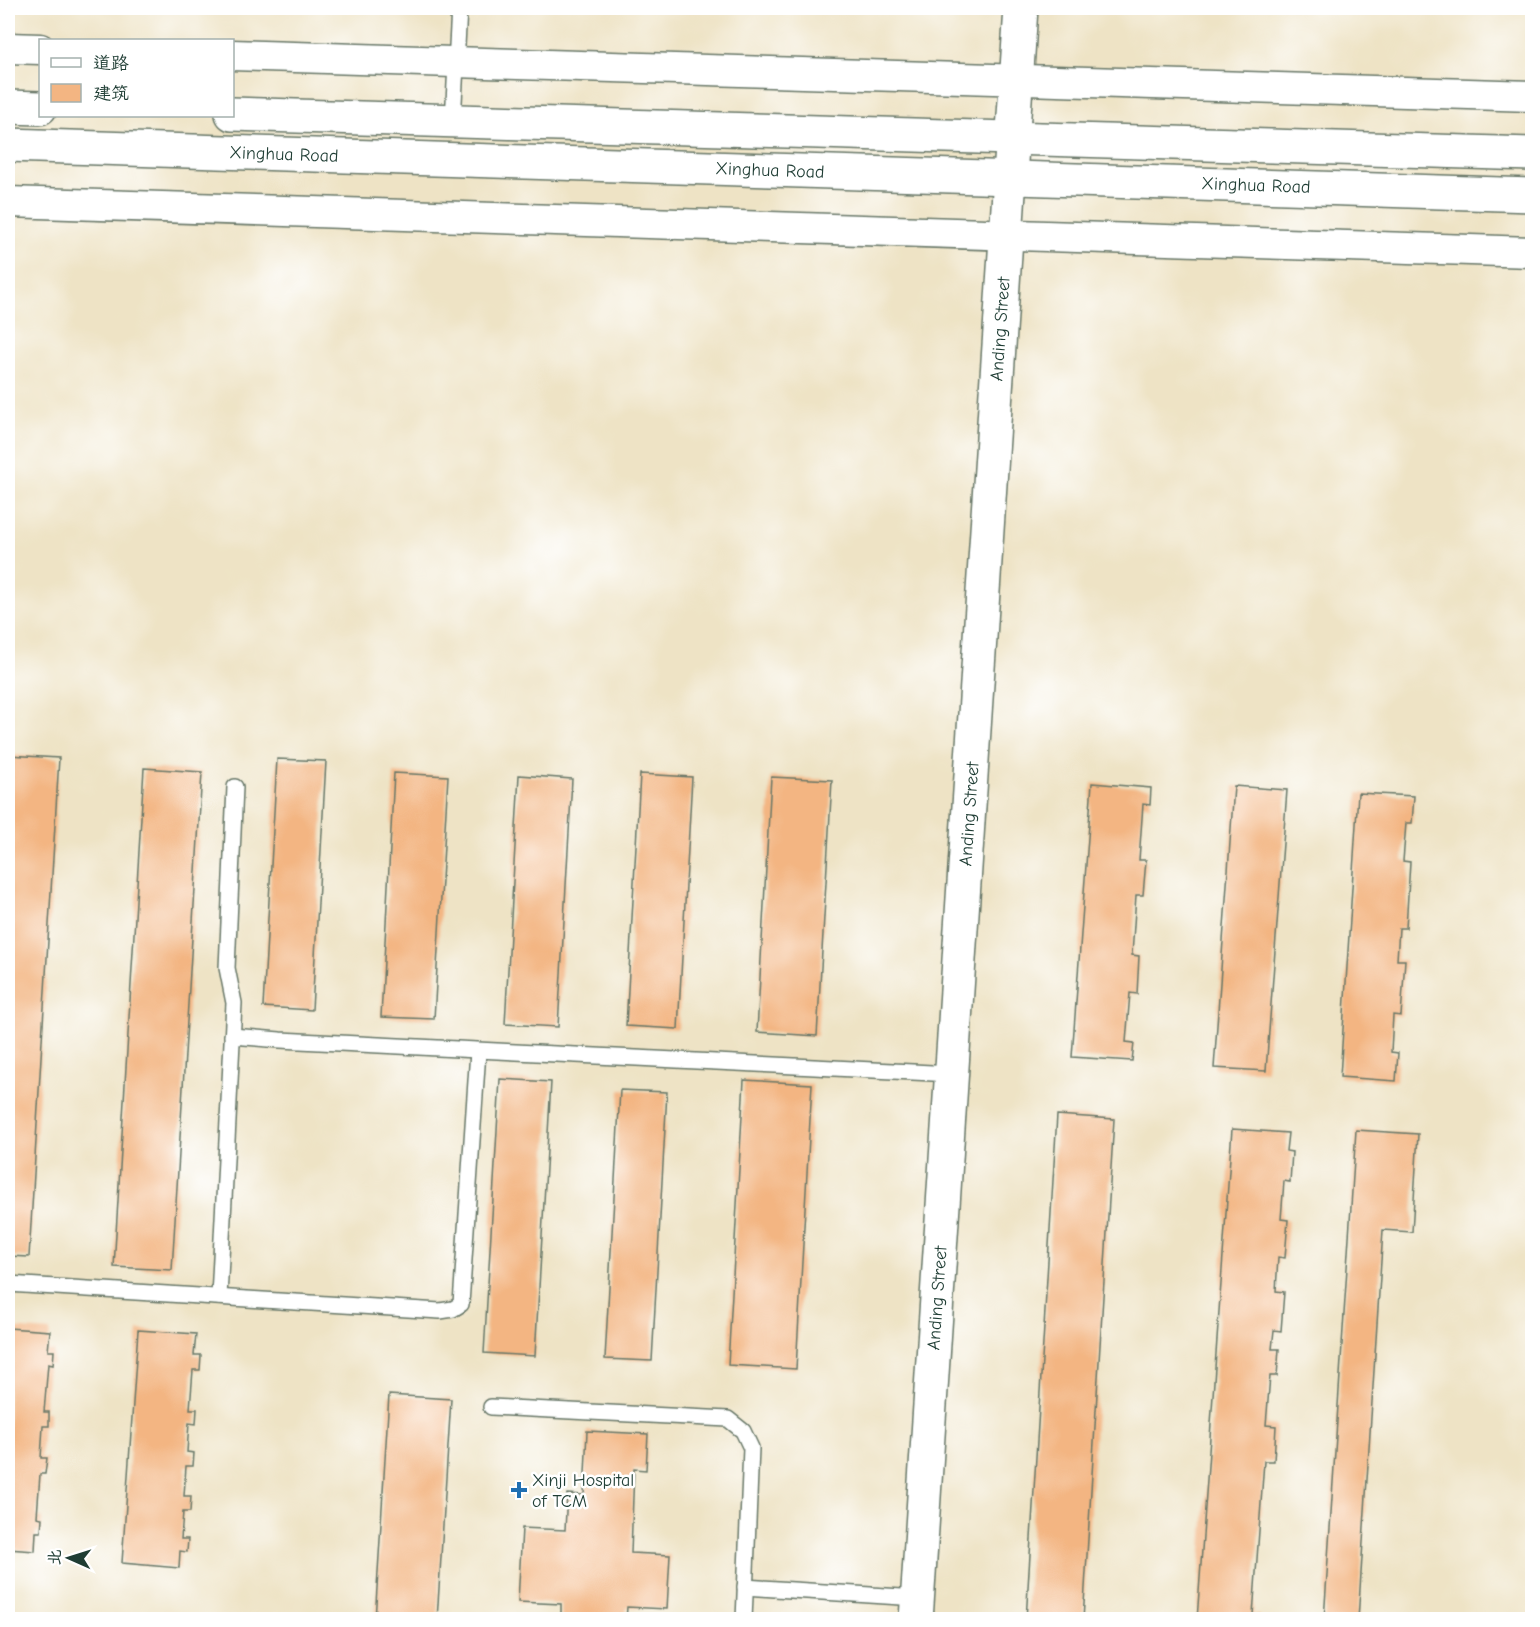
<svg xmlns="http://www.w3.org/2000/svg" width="1540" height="1627" viewBox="0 0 1540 1627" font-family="'Comic Neue','LXGW WenKai TC',sans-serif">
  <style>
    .building { fill: #f3b582 }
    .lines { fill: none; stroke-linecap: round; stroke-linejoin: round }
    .service-casing { stroke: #677767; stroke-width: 18 }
    .minor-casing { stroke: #677767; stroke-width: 33 }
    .tertiary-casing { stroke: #677767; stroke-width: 36 }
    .secondary-casing { stroke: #677767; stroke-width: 36 }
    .service { stroke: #fff; stroke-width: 15 }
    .minor { stroke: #fff; stroke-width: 30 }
    .tertiary { stroke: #fff; stroke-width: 33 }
    .secondary { stroke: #fff; stroke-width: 33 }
    .poi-dot { fill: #1f6fb2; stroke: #fff; stroke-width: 2 }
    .labels { text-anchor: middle; stroke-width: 5; stroke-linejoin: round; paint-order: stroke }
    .street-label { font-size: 18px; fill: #1f3d34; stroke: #fff }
    .poi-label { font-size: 18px; fill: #1f3d34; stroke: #fff; text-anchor: start }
  </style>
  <rect width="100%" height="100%" fill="#fff"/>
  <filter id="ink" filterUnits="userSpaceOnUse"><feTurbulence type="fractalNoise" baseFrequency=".0167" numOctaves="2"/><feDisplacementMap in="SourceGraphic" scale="12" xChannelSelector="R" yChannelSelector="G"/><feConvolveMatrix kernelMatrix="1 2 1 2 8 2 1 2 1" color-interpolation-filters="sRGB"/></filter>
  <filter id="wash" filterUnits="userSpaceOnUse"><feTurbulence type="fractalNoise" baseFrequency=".008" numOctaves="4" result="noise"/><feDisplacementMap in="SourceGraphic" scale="24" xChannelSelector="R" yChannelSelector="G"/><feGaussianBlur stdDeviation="1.35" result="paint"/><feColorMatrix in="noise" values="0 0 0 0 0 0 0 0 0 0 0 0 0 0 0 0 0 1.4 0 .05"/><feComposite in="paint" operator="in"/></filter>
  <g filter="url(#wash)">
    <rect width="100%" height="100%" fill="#eee3c5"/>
    <g id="blocks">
      <g class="building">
        <path d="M 8,755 L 59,758 L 29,1257 L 8,1256 Z"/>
        <path d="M 277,759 L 326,761 L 312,1010 L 263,1007 Z"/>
        <path d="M 144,768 L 202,772 L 172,1270 L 114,1267 Z"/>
        <path d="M 394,773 L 448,776 L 434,1019 L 381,1017 Z"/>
        <path d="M 640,774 L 692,777 L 678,1029 L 626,1026 Z"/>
        <path d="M 519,775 L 572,779 L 558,1027 L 505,1024 Z"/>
        <path d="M 771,777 L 832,780 L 817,1036 L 757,1032 Z"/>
        <path d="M 1092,783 L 1151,788 L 1150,805 L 1143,804 L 1139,860 L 1146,860 L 1143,895 L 1136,895 L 1132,955 L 1139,956 L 1137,994 L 1130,993 L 1126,1042 L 1134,1043 L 1132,1061 L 1072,1057 Z"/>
        <path d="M 1234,786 L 1287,790 L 1266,1071 L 1214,1068 Z"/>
        <path d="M 1358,793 L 1414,796 L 1412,823 L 1406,823 L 1403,861 L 1410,862 L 1406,928 L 1399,928 L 1397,960 L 1405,960 L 1401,1016 L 1393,1015 L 1391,1052 L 1398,1053 L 1396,1081 L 1340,1077 Z"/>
        <path d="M 500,1079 L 551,1082 L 535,1356 L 484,1353 Z"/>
        <path d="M 744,1080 L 812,1084 L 796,1369 L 728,1365 Z"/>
        <path d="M 620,1090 L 667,1092 L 652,1361 L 605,1359 Z"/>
        <path d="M 1057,1115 L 1114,1119 L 1083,1620 L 1026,1620 Z"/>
        <path d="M 1232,1129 L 1288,1133 L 1286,1151 L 1292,1152 L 1290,1182 L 1284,1181 L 1281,1219 L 1288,1220 L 1285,1258 L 1278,1257 L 1276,1291 L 1284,1292 L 1281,1331 L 1274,1330 L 1272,1349 L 1279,1349 L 1277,1376 L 1270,1376 L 1266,1425 L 1276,1426 L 1274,1461 L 1264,1461 L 1253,1615 L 1259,1615 L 1258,1620 L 1197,1620 Z"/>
        <path d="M 1356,1130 L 1418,1134 L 1412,1232 L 1383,1230 L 1358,1620 L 1324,1620 Z"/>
        <path d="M 8,1328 L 50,1331 L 48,1351 L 54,1351 L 53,1365 L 48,1364 L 44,1412 L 49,1412 L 49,1426 L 43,1426 L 41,1458 L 47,1458 L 45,1474 L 40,1474 L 37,1517 L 42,1518 L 41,1532 L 36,1532 L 35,1551 L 8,1549 Z"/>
        <path d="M 138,1330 L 196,1334 L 194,1355 L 201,1355 L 200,1370 L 193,1370 L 190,1409 L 197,1409 L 196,1424 L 189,1423 L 187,1452 L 194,1453 L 193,1466 L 186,1466 L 184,1496 L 191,1496 L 190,1512 L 183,1512 L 181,1539 L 188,1539 L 187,1552 L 180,1551 L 179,1568 L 122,1563 Z"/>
        <path d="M 389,1395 L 451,1399 L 437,1620 L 375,1620 Z"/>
        <path d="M 587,1431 L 648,1434 L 646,1470 L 634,1469 L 631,1553 L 670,1555 L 667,1609 L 627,1607 L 626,1620 L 561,1620 L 561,1604 L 518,1602 L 522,1528 L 565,1530 L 567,1494 L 584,1495 Z"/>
      </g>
    </g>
  </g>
  <g filter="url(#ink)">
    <use href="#blocks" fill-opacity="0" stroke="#677767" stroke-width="1.5"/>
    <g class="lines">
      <defs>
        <g id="service">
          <path d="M 453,121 L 459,8"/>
          <path d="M 232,1036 L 280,1040 L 952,1074"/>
          <path d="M 8,1284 L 440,1311 L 453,1309 L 461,1304 L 478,1051"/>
          <path d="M 219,1297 L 234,1003 L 227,968 L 235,787"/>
          <path d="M 491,1407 L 728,1419 L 743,1431 L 751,1448 L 744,1620"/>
          <path d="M 745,1587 L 917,1598"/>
        </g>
        <g id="minor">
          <path d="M 8,48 L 40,49"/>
          <path d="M 232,55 L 1532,96"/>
          <path d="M 8,202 L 1532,252"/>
        </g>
        <path id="tertiary" d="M 916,1620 L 1021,8"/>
        <g id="secondary">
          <path d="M 8,107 L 40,108"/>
          <path d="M 232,114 L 1532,154"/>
          <path d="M 8,145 L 1532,195"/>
        </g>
      </defs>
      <use href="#service" class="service-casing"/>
      <use href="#minor" class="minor-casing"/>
      <use href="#tertiary" class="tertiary-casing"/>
      <use href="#secondary" class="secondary-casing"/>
      <use href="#service" class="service"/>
      <use href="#minor" class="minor"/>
      <use href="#tertiary" class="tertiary"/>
      <use href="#secondary" class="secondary"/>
    </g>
  </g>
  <path class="poi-dot" d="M516 1481h6v6h6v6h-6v6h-6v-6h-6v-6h6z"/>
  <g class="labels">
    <g class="street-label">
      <text transform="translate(284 154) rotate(2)" y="6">Xinghua Road</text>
      <text transform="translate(770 170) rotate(2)" y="6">Xinghua Road</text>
      <text transform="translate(1256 185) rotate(2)" y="6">Xinghua Road</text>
      <text transform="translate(1000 329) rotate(-86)" y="6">Anding Street</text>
      <text transform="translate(969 814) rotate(-86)" y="6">Anding Street</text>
      <text transform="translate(937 1298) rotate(-86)" y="6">Anding Street</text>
    </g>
    <g class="poi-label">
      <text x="532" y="1486">Xinji Hospital<tspan x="532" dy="21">of TCM</tspan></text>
    </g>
  </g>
  <rect width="1540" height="1627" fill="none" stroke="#fff" stroke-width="30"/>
  <rect x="39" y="39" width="195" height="78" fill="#ffffff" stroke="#a5b1ae" stroke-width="1.5"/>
  <rect x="51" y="58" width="30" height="9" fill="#ffffff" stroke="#a5b1ae" stroke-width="1.5"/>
  <text x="93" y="69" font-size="18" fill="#1f3d34">道路</text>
  <rect x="51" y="84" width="30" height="18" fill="#f3b582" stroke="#a5b1ae" stroke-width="1.5"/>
  <text x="93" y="99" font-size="18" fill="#1f3d34">建筑</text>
  <g transform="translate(69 1558) rotate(273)" stroke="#ffffff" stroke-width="4.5" paint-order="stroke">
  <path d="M0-4.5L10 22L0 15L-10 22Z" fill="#1f3d34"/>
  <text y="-9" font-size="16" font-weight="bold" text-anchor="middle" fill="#1f3d34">北</text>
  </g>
</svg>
